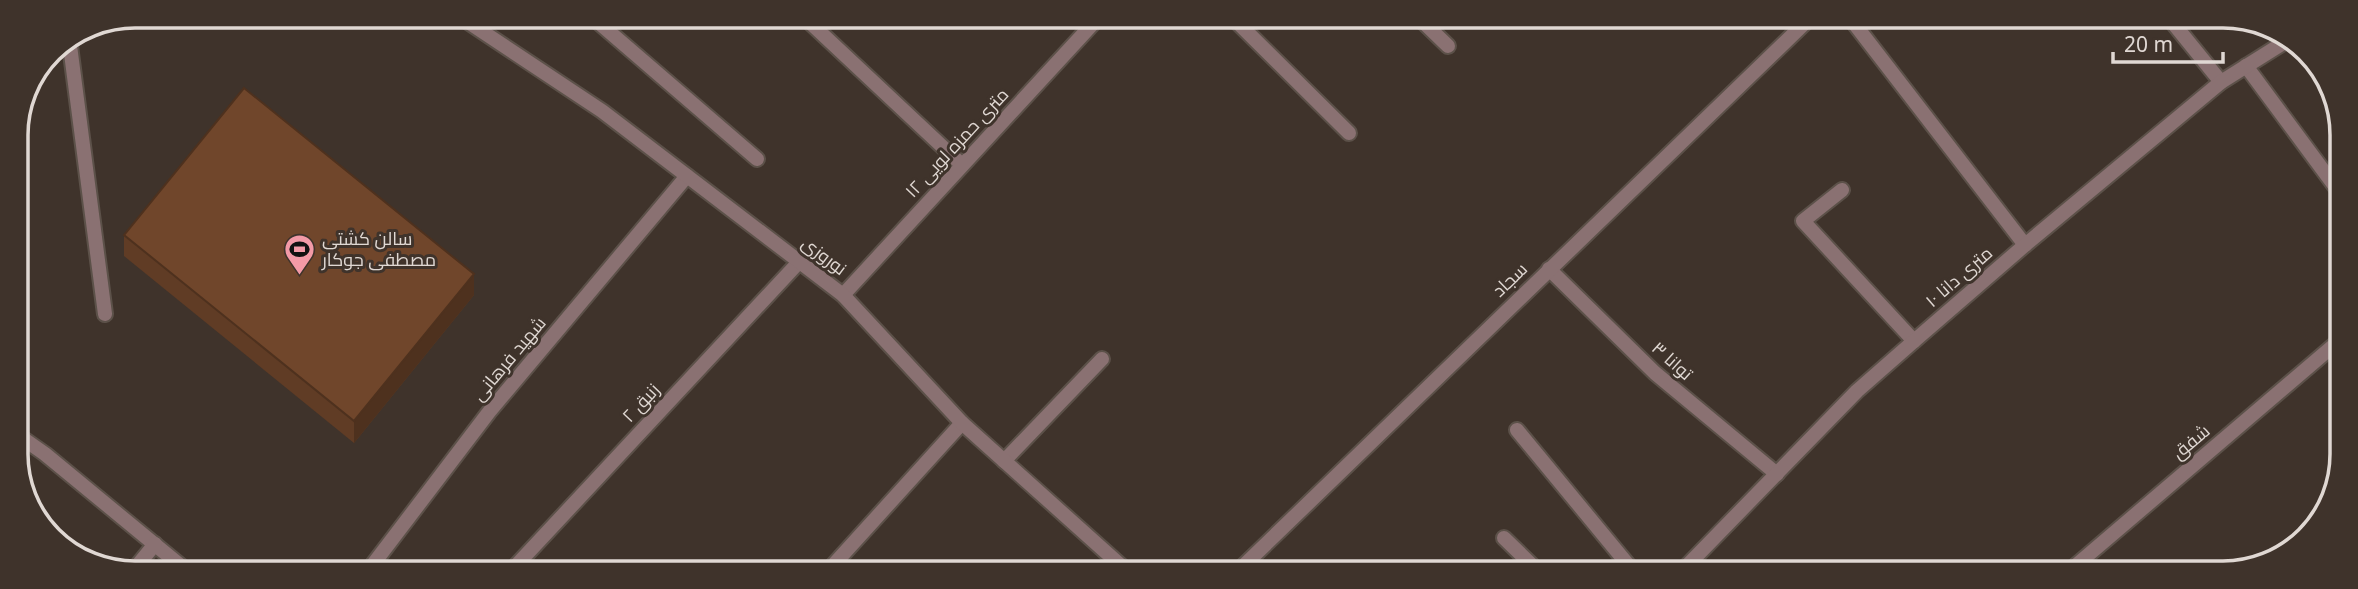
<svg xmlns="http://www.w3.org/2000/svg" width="2358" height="589" viewBox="0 0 2358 589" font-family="'Noto Sans',Cairo,sans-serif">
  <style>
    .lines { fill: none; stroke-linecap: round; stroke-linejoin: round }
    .minor-casing { stroke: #5c5149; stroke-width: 18 }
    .tertiary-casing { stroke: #5c5149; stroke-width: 18 }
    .minor { stroke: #8a7172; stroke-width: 14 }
    .tertiary { stroke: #8a7172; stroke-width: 14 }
    .wall { fill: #603c25 }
    .shaded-wall { fill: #4e311e }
    .building { fill: #70462b; stroke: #4e311e; stroke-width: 2 }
    .labels { text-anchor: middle; stroke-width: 6; stroke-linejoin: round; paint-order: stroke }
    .street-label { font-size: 18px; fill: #e0d8d3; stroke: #3f332b }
    .poi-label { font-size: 18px; fill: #e0d8d3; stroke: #3f332b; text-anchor: start }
    .rim { fill: none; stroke: #e0d8d3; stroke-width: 3.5 }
  </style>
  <rect width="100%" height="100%" fill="#3f332b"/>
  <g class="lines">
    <defs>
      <g id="minor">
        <path d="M 591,16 L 757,159"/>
        <path d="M 803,16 L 962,165"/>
        <path d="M 1232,17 L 1349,133"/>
        <path d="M 1418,17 L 1448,46"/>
        <path d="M 1607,17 L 1608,19"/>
        <path d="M 1850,18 L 2025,245"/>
        <path d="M 2169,18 L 2221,82"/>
        <path d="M 69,38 L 105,314"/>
        <path d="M 2246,66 L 2340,193"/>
        <path d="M 1842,190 L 1803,221 L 1914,341"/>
        <path d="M 1549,269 L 1655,373 L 1777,474"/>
        <path d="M 843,295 L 1099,17"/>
        <path d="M 1517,430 L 1634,572"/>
        <path d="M 18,435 L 45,454 L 187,571"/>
        <path d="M 1004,461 L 1102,359"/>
        <path d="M 1504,538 L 1539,572"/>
        <path d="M 133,571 L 155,544"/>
        <path d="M 368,571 L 489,412 L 687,176"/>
        <path d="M 511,571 L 799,262"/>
        <path d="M 827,572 L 962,423"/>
        <path d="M 1237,572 L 1810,18"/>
        <path d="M 1681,572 L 1857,391 L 1914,341 L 2025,245 L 2221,82 L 2288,40"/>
        <path d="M 2067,573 L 2340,340"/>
      </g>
      <path id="tertiary" d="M 459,16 L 602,111 L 843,295 L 962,423 L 1128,572"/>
    </defs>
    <use href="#minor" class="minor-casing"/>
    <use href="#tertiary" class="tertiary-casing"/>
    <use href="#minor" class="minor"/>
    <use href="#tertiary" class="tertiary"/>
  </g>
  <path class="wall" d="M 124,235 L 474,295 L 354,443 L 124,256 Z"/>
  <path class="shaded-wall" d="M 474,274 L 474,295 L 354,443 L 354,421 Z"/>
  <path class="building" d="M 244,88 L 474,274 L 354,421 L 124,235 Z"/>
  <defs>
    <symbol id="stadium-pin" viewBox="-11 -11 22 30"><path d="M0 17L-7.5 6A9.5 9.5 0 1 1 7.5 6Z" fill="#f39aa7" stroke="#3f332b"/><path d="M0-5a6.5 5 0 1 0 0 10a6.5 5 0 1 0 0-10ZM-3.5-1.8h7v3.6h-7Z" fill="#111"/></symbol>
  </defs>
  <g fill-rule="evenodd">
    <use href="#stadium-pin" x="282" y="232" width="35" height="47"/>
  </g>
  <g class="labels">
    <g class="street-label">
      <text transform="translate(957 143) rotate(-47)" y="6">۱۲ متری حمزه لویی</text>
      <text transform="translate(824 256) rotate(37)" y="6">نوروزی</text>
      <text transform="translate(1959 277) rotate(-41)" y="6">۱۰ متری دانا</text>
      <text transform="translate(1510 280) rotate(-44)" y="6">سجاد</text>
      <text transform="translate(509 359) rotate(-50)" y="6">شهید فرهانی</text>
      <text transform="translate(1672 361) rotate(42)" y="6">توانا ۳</text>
      <text transform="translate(641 403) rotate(-47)" y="6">زنبق ۲</text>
      <text transform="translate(2191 442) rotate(-40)" y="6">شفق</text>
    </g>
    <g class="poi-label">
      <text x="322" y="245">سالن کشتی<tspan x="322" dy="21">مصطفی جوکار</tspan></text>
    </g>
  </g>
  <path d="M0 0H2358V589H0ZM135 28H2223A107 107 0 0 1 2330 135V454A107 107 0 0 1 2223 561H135A107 107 0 0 1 28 454V135A107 107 0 0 1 135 28Z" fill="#3f332b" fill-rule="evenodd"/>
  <path class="rim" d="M135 28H2223A107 107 0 0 1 2330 135V454A107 107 0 0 1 2223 561H135A107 107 0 0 1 28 454V135A107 107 0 0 1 135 28Z"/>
  <path d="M2113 52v10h110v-10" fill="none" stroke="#e0d8d3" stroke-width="3.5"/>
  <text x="2124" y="52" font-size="21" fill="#e0d8d3" stroke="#3f332b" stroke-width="5" paint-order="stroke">20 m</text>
</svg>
